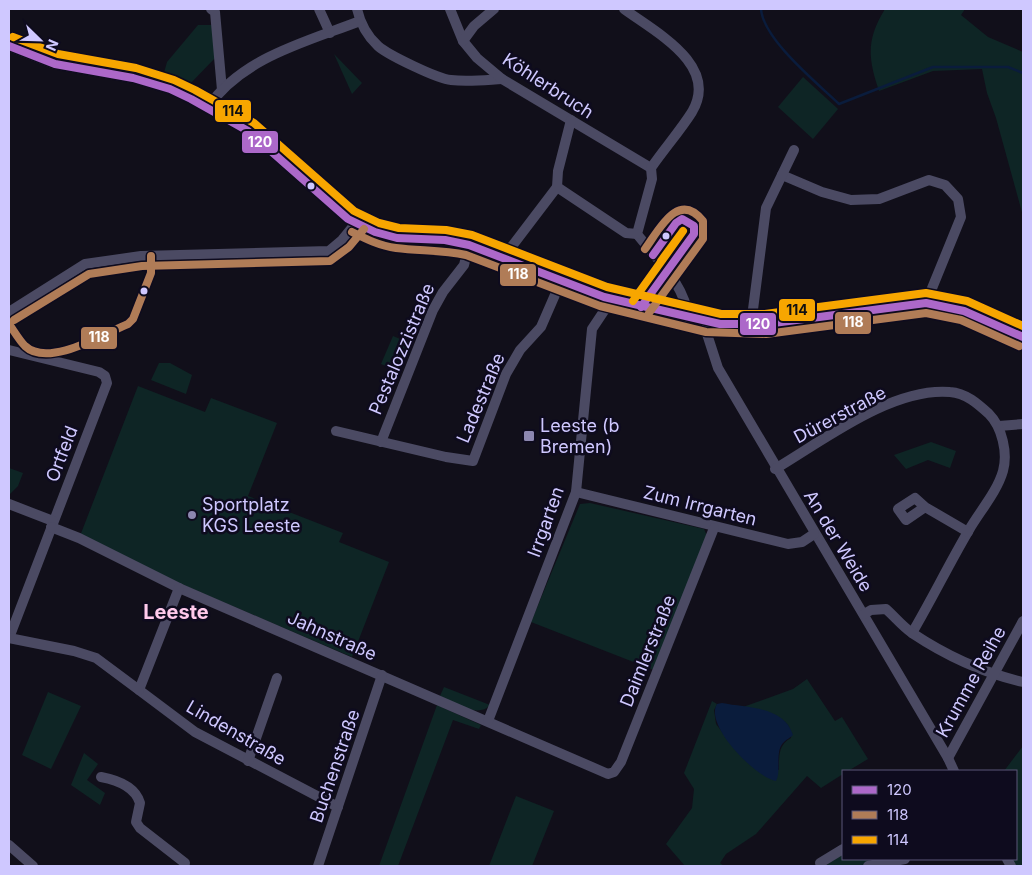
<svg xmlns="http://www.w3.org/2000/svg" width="1032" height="875" viewBox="0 0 1032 875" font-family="Inter,sans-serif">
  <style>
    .green { fill: #0e2525 }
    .water { fill: #0a1c3c }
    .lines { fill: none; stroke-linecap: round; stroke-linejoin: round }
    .stream { stroke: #0a1c3c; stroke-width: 2.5 }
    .minor { stroke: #4b4a63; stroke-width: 10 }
    .bus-1-casing { stroke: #0e0b1e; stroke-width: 11 }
    .bus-2-casing { stroke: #0e0b1e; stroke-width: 11 }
    .bus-3-casing { stroke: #0e0b1e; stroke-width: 11 }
    .bus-1 { stroke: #ac68c9; stroke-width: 8 }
    .bus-2 { stroke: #b07c57; stroke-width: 8 }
    .bus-3 { stroke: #f7a600; stroke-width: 8 }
    .bus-dot { fill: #cfc8ff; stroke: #0e0b1e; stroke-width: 2 }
    .poi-dot { fill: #8c87af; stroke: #0e0b1e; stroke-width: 2 }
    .labels { text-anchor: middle; stroke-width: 5; stroke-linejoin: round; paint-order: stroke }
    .street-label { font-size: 18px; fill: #cfc8ff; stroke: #0e0b1e }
    .poi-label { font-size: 18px; fill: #cfc8ff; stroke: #0e0b1e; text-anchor: start }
    .quarter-label { font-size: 20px; font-weight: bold; fill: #ffcaeb; stroke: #0e0b1e }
    .line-badge { stroke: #0e0b1e; stroke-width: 2 }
    .badge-label { font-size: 14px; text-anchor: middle; font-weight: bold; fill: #fff }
    .pale-badge-label { font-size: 14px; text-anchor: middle; font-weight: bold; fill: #111 }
  </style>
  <rect width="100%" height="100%" fill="#110f1a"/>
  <g class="green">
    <path d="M 885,9 L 965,9 L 961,15 L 988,37 L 1023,52 L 1023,216 L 996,118 L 987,93 L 982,69 L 933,71 L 879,91 C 868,58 866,40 885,9 Z"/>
    <path d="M 198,25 L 212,25 L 217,56 L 185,89 L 162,80 L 167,62 Z"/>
    <path d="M 334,54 L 362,83 L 352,94 Z"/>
    <path d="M 803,77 L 838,109 L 813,139 L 778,107 Z"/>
    <path d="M 393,336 L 412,344 L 400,372 L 381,364 Z"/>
    <path d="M 159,363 L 170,363 L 192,375 L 186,394 L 151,380 Z"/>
    <path d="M 138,386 L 205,412 L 211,398 L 277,423 L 248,496 L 343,533 L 339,542 L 389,562 L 352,657 L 176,582 L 80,536 Z"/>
    <path d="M 931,442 L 956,451 L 950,468 L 928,460 L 906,469 L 894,455 Z"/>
    <path d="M 9,468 L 23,473 L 18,486 L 9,495 Z"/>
    <path d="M 590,503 L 704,529 L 707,536 L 654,670 L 531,622 L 580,504 Z"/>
    <path d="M 807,679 L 835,721 L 842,717 L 868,759 L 848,771 L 843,771 L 843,774 L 821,788 L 807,776 L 756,834 L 726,854 L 720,863 L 724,866 L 685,866 L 666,844 L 692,808 L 694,789 L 684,773 L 712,701 L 717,704 L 714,710 L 716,724 L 739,754 L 779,770 C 779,756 778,745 791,738 C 794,715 760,711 743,707 L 793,689 Z"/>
    <path d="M 444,687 L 490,705 C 478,719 453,702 440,696 Z"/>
    <path d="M 48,692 L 81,706 L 51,769 L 22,755 Z"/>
    <path d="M 437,705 L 481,725 L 479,729 L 453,720 L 398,866 L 379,866 Z"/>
    <path d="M 1023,746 L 1023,866 L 1014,866 L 1010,859 L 1016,859 L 1016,771 L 1004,771 Z"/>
    <path d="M 84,753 L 98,764 L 87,780 L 105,793 L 100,805 L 71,785 Z"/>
    <path d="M 516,796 L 554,811 L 532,866 L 489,866 Z"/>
    <path d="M 843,854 L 843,859 L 871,859 C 862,871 839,866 825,866 Z"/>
  </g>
  <path class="water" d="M 722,703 C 747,708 784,706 793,735 C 790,738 787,739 784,742 C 774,751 782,770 776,781 C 755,777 704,725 717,704 Z"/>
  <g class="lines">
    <path class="stream" d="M 761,9 C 763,39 817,83 839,104 L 933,67 L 1008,67 L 1023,73"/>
    <g class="minor">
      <path d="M 211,9 L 215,12 L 222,90"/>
      <path d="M 319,9 L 330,33"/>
      <path d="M 357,9 C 360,22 367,36 378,46 C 388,55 438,79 451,80 C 468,82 485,80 502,79"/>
      <path d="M 450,9 L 463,41 L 477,58 L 502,79 L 651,168"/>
      <path d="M 624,9 C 655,32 720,65 692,112 C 680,131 664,149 651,168 L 652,179 L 637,234 C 654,256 689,289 687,318"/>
      <path d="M 463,41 L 474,26 L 494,9"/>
      <path d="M 9,46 L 55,64 L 133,78 L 170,89 L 191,99 L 248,131 L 348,219 L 375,232 L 397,238 L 445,240 L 469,245 L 604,297 L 720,324 L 766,324 L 926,303 C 962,305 991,323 1023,337"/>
      <path d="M 208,107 C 243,57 306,42 360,21"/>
      <path d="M 782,175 L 822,192 L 851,200 L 879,199 L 929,180 L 945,185 L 958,199 L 961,217 L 926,303"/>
      <path d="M 557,187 L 626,233 L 637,234"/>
      <path d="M 503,258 L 557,187 L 558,171 L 571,120"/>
      <path d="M 641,307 L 667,271"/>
      <path d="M 9,312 L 85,264 L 141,256 L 329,251 L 342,240 L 356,223"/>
      <path d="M 707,322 L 707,334 L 718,368 L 948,758 L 954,771"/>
      <path d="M 751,325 L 766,208 L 794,150"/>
      <path d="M 9,350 L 99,372 L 105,376 L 107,383 L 9,638"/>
      <path d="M 999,426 L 1023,424"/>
      <path d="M 336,431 L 446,457 L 473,461 L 506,374 L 520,350 L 541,327 L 561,281"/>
      <path d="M 381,442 L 433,310 L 443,292 L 464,265 L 469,245"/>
      <path d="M 775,469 C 824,440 892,387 950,392 C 966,393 978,404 989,414 C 1002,427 1008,453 1003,471 C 997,492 980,511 969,530 C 949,564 932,599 912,633"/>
      <path d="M 576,492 L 788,544 L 802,542 L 814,534"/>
      <path d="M 9,504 L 53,521"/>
      <path d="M 925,507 L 906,520 L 898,509 L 915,498 L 925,507 L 968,532"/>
      <path d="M 51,527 L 79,538 L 179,588 L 608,774 L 614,772 L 621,762 L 714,528"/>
      <path d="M 179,588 L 139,690 L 195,732 L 338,807"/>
      <path d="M 864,614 L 871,610 L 886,609 C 895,617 902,626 912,633 C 945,655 984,673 1023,682"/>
      <path d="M 9,638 L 74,651 L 96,658 L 139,690"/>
      <path d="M 488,721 L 576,492 L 592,329 L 612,299"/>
      <path d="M 948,758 L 1023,621"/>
      <path d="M 248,761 L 277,678"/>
      <path d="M 101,777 C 117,780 135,786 140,803 L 136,822 L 140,828 L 185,863"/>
      <path d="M 9,845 L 33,866"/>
      <path d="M 1007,859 L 1011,866"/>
      <path d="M 820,863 L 843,849"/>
      <path d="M 318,866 L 382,675"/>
      <path d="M 868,866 L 905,859"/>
    </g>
    <defs>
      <g id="bus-1">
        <path d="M 9,46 L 55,64 L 133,78 L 170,89 L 191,99 L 248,131 L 348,219 L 375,232 L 397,238 L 445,240 L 469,245 L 604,297 L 720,324 L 766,324 L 926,303 L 964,311 L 1023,337"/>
        <path d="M 641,307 L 694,234 L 694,226 L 682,219 L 676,223 L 653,255"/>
      </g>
      <g id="bus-2">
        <path d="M 352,232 C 366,239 380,246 396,248 C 420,251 443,250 466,255 L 600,306 L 706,332 L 766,334 L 926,313 L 961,320 L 1019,346"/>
        <path d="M 645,249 C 659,230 678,190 703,221 L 703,239 L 649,313"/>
        <path d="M 14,320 L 89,274 L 142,266 L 330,261 L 349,247 L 364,229"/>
        <path d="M 9,324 C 14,331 19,340 25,346 C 48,368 104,334 128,324 L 133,319 L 151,273 L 151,256"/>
      </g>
      <g id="bus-3">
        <path d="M 13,37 L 58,54 L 136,68 L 174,80 L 195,90 L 254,123 L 354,211 L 379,223 L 399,228 L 446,230 L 472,235 L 607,287 L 721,314 L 765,314 L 926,293 L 967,301 L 1023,326"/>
        <path d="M 633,301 L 683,231 L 661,261"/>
      </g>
    </defs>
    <use href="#bus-1" class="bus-1-casing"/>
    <use href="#bus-2" class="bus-2-casing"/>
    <use href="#bus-3" class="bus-3-casing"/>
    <use href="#bus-1" class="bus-1"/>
    <use href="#bus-2" class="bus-2"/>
    <use href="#bus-3" class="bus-3"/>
  </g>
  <g class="bus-dot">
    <circle cx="311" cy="186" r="4.5"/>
    <circle cx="666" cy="236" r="4.5"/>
    <circle cx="144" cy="291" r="4.5"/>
  </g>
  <g class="poi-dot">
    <rect x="523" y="430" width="12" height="12" rx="2.5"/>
    <circle cx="192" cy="515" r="5"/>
  </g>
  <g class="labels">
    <g class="street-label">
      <text transform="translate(548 86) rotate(33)" y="6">Köhlerbruch</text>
      <text transform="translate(402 349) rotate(-67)" y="6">Pestalozzistraße</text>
      <text transform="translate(481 398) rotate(-67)" y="6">Ladestraße</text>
      <text transform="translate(840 415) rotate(-28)" y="6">Dürerstraße</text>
      <text transform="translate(62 454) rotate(-69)" y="6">Ortfeld</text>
      <text transform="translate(700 506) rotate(14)" y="6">Zum Irrgarten</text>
      <text transform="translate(546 522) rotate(-70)" y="6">Irrgarten</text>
      <text transform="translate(838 541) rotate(59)" y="6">An der Weide</text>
      <text transform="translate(332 636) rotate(24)" y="6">Jahnstraße</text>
      <text transform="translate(648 651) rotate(-68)" y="6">Daimlerstraße</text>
      <text transform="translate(971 682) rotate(-61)" y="6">Krumme Reihe</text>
      <text transform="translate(236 733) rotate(30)" y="6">Lindenstraße</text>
      <text transform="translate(335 766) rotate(-71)" y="6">Buchenstraße</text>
    </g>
    <g class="poi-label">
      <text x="540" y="432">Leeste (b<tspan x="540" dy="21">Bremen)</tspan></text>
      <text x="202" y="511">Sportplatz<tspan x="202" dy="21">KGS Leeste</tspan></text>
    </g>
    <g class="quarter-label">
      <text x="176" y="619">Leeste</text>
    </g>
  </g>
  <g class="line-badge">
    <rect x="214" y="99" width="38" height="24" rx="5" fill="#f7a600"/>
    <rect x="241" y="130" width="38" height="24" rx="5" fill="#ac68c9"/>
    <rect x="499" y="263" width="38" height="24" rx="5" fill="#b07c57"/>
    <rect x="778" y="298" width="38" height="24" rx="5" fill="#f7a600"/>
    <rect x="834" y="311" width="38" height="24" rx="5" fill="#b07c57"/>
    <rect x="739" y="312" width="38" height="24" rx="5" fill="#ac68c9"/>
    <rect x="80" y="326" width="38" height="24" rx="5" fill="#b07c57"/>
  </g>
  <g class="badge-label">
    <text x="260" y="147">120</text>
    <text x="518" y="279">118</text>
    <text x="853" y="327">118</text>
    <text x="758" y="329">120</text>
    <text x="99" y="342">118</text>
  </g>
  <g class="pale-badge-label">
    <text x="233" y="116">114</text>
    <text x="797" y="315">114</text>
  </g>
  <rect width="1032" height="875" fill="none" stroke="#cfc8ff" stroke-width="20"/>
  <rect x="842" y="770" width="175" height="90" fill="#0e0b1e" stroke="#5b5778"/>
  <rect x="852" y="786" width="25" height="8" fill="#ac68c9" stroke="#5b5778"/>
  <text x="887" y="795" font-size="15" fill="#cfc8ff">120</text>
  <rect x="852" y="811" width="25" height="8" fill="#b07c57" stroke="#5b5778"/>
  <text x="887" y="820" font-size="15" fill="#cfc8ff">118</text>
  <rect x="852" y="836" width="25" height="8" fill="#f7a600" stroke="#5b5778"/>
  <text x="887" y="845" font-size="15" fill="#cfc8ff">114</text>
  <g transform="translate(40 40) rotate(113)" stroke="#0e0b1e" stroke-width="4" paint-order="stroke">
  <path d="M0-4L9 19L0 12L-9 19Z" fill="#cfc8ff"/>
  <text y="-8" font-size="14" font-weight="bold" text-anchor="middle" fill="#cfc8ff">N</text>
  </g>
</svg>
